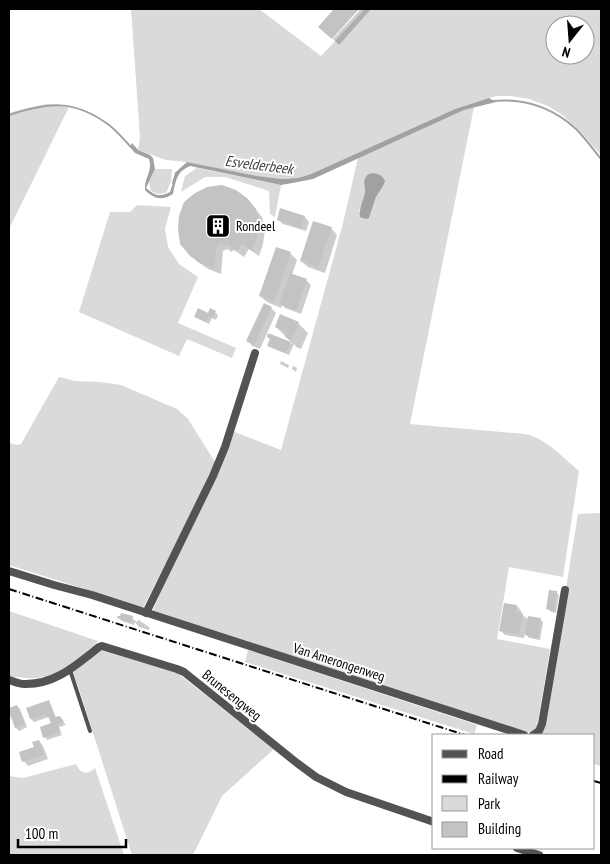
<svg xmlns="http://www.w3.org/2000/svg" width="610" height="864" viewBox="0 0 610 864" font-family="'PT Sans Narrow',sans-serif">
  <style>
    .green { fill: #dadada; fill-rule: evenodd }
    .water { fill: #a1a1a1 }
    .shadow { fill: #0003 }
    .lines { fill: none; stroke-linecap: round; stroke-linejoin: round }
    .stream { stroke: #a1a1a1; stroke-width: 2 }
    .building { fill: #c3c3c3 }
    .service { stroke: #535353; stroke-width: 4 }
    .minor { stroke: #535353; stroke-width: 8 }
    .rail { stroke: #000; stroke-width: 2; stroke-dasharray: 8 2.5 1 2.5; stroke-linecap: butt }
    .labels { text-anchor: middle; stroke-width: 4; stroke-linejoin: round; paint-order: stroke }
    .poi-label { font-size: 14px; fill: #000; stroke: #fff; text-anchor: start }
    .street-label { font-size: 14px; fill: #000; stroke: #fff }
    .water-label { font-size: 15px; font-style: italic; fill: #424242; stroke: #fff }
  </style>
  <rect width="100%" height="100%" fill="#fff"/>
  <g class="green">
    <path d="M 131,9 L 259,9 L 321,56 L 365,9 L 601,9 L 601,155 L 578,129 L 561,114 L 548,106 L 529,99 L 511,96 L 496,96 L 455,109 L 311,174 L 298,178 L 282,179 L 257,176 L 187,162 L 166,160 L 138,150 L 140,137 ZM 555,25 L 585,25 L 585,55 L 555,55 Z"/>
    <path d="M 47,104 L 69,107 L 9,229 L 9,113 L 27,108 Z"/>
    <path d="M 474,107 L 410,424 L 525,434 C 547,439 562,457 579,471 L 563,577 L 509,567 L 497,639 L 550,649 L 537,727 C 531,733 528,733 521,732 L 152,613 L 158,598 L 217,473 L 232,431 L 281,450 L 343,223 L 358,158 L 464,110 ZM 373,173 L 380,191 L 376,197 L 369,218 L 359,211 L 366,191 L 366,177 L 369,174 Z"/>
    <path d="M 197,168 L 281,185 L 275,217 L 270,214 L 269,191 L 225,177 L 205,177 L 181,192 L 185,176 Z"/>
    <path d="M 155,169 L 172,169 L 171,182 L 166,193 L 158,194 L 151,191 L 149,182 Z"/>
    <path d="M 137,205 L 171,207 L 165,229 L 168,247 L 179,264 L 198,277 L 178,323 L 236,348 L 232,358 L 187,339 L 179,356 L 79,312 L 110,212 L 130,212 Z"/>
    <path d="M 59,377 L 75,381 L 100,382 L 121,385 L 177,409 L 188,419 L 215,462 L 188,520 L 144,606 L 142,607 L 9,565 L 9,443 L 17,445 L 21,444 Z"/>
    <path d="M 601,513 L 601,766 L 594,764 L 594,735 L 542,735 L 578,514 Z"/>
    <path d="M 9,611 L 98,641 C 69,669 52,684 9,676 Z"/>
    <path d="M 103,647 L 176,672 L 274,749 L 222,796 L 193,855 L 132,855 L 79,689 L 73,672 Z"/>
    <path d="M 248,650 L 477,725 L 474,734 L 245,662 Z"/>
    <path d="M 76,764 C 80,774 88,775 95,768 L 124,855 L 9,855 L 9,776 L 23,778 Z"/>
  </g>
  <g class="water">
    <path d="M 489,98 L 496,102 L 464,110 L 313,179 L 298,182 L 281,185 L 190,166 C 176,172 176,181 173,194 C 162,201 154,199 145,190 C 144,178 153,171 149,159 L 135,153 L 130,147 L 132,143 L 138,150 L 150,155 L 153,158 L 155,169 L 146,188 C 155,195 158,198 170,192 L 177,171 L 187,162 L 257,176 L 282,179 L 298,178 L 311,174 L 455,109 Z"/>
    <path d="M 373,173 C 379,174 382,175 385,181 L 383,186 L 376,197 L 369,218 L 366,219 L 360,217 C 359,207 363,201 365,193 C 366,187 362,182 366,177 C 368,173 370,174 373,173 Z"/>
  </g>
  <g class="shadow">
    <path d="M 361,9 L 371,9 L 339,45 L 333,39 Z"/>
    <path d="M 253,206 L 262,217 L 265,231 L 263,244 L 259,256 L 249,249 L 244,257 L 234,250 L 231,252 L 228,249 L 223,251 L 221,274 L 208,269 L 198,262 L 191,255 Z"/>
    <path d="M 281,210 L 305,217 L 309,222 L 306,231 L 283,224 L 278,220 Z"/>
    <path d="M 331,228 L 337,235 L 325,273 L 308,267 L 301,261 Z"/>
    <path d="M 290,253 L 297,260 L 292,275 L 306,280 L 311,285 L 301,314 L 285,308 L 282,305 L 281,308 L 267,302 L 260,296 Z"/>
    <path d="M 264,305 L 271,308 L 276,313 L 260,349 L 252,346 L 248,341 Z"/>
    <path d="M 211,310 L 218,315 L 216,320 L 212,318 L 209,324 L 199,319 L 196,316 L 209,315 Z"/>
    <path d="M 298,323 L 308,333 L 301,349 L 296,347 L 294,344 L 289,355 L 272,348 L 269,345 L 271,340 L 269,335 L 293,344 L 276,327 Z"/>
    <path d="M 281,361 L 289,365 L 288,368 L 280,364 Z"/>
    <path d="M 293,366 L 297,368 L 296,372 L 292,369 Z"/>
    <path d="M 556,592 L 559,595 L 556,613 L 551,612 L 548,609 Z"/>
    <path d="M 517,606 L 521,611 L 521,614 L 529,620 L 540,619 L 543,622 L 540,640 L 529,638 L 525,633 L 524,638 L 505,635 L 500,630 Z"/>
    <path d="M 119,618 L 132,618 L 137,622 L 138,620 L 139,620 L 150,628 L 149,630 L 139,627 L 135,622 L 134,625 L 122,621 Z"/>
    <path d="M 48,702 L 51,705 L 56,718 L 62,720 L 66,725 L 59,727 L 62,735 L 47,740 L 45,737 L 52,724 L 49,717 L 34,722 L 31,719 L 28,709 Z"/>
    <path d="M 17,706 L 20,709 L 27,727 L 19,731 L 16,728 L 9,710 Z"/>
    <path d="M 39,741 L 43,746 L 48,759 L 28,766 L 24,761 Z"/>
  </g>
  <g class="lines">
    <g class="stream">
      <path d="M 493,101 C 525,98 552,107 576,129 C 585,138 593,149 601,159"/>
      <path d="M 9,115 C 48,102 74,99 109,125 C 117,131 124,140 131,147"/>
      <path d="M 173,183 L 176,173 L 178,172"/>
    </g>
  </g>
  <g class="building">
    <path d="M 334,9 L 359,9 L 332,39 L 318,27 Z"/>
    <path d="M 222,185 L 236,190 L 247,198 L 256,209 L 259,224 L 257,237 L 252,251 L 242,244 L 237,251 L 227,244 L 223,246 L 222,242 L 217,245 L 214,269 L 200,263 L 190,256 L 180,244 L 178,229 L 179,216 L 184,202 L 195,193 L 207,187 Z"/>
    <path d="M 280,208 L 305,216 L 301,228 L 277,220 Z"/>
    <path d="M 313,221 L 332,227 L 318,267 L 300,261 Z"/>
    <path d="M 276,247 L 291,252 L 274,302 L 259,296 Z"/>
    <path d="M 290,273 L 307,279 L 296,310 L 279,304 Z"/>
    <path d="M 264,303 L 272,307 L 254,345 L 246,341 Z"/>
    <path d="M 198,308 L 208,313 L 210,308 L 216,311 L 213,318 L 209,316 L 206,322 L 194,317 Z"/>
    <path d="M 280,314 L 299,322 L 291,340 L 285,337 L 287,332 L 275,327 Z"/>
    <path d="M 268,333 L 291,342 L 286,353 L 267,346 L 270,339 L 267,337 Z"/>
    <path d="M 549,590 L 557,591 L 554,611 L 546,609 Z"/>
    <path d="M 504,603 L 517,605 L 516,612 L 523,613 L 519,634 L 499,631 Z"/>
    <path d="M 121,613 L 133,616 L 131,623 L 117,618 L 118,616 L 120,616 Z"/>
    <path d="M 528,616 L 541,618 L 538,638 L 525,635 Z"/>
    <path d="M 49,700 L 55,717 L 60,716 L 64,722 L 57,724 L 60,732 L 43,738 L 40,727 L 51,723 L 48,716 L 46,716 L 46,714 L 30,719 L 26,708 Z"/>
    <path d="M 17,705 L 25,724 L 15,728 L 9,712 L 9,708 Z"/>
    <path d="M 39,740 L 44,754 L 22,762 L 19,752 L 34,747 L 32,742 Z"/>
  </g>
  <g class="lines">
    <path class="service" d="M 70,670 L 90,731"/>
    <g class="minor">
      <path d="M 9,571 L 54,585 L 92,595 L 524,735"/>
      <path d="M 146,613 L 213,476 L 225,447 L 255,353"/>
      <path d="M 9,680 C 13,681 19,684 24,684 C 55,685 76,665 99,647 L 102,646 L 177,669 L 184,672 L 297,763 L 316,777 L 346,792 L 434,822"/>
      <path d="M 533,735 L 539,731 L 542,724 L 565,590"/>
      <path d="M 517,848 L 539,855"/>
    </g>
    <g class="rail">
      <path d="M 9,589 L 465,735"/>
      <path d="M 594,781 L 601,783"/>
    </g>
  </g>
  <defs>
    <symbol id="building-square" viewBox="-11 -11 22 22"><rect x="-9" y="-9" width="18" height="18" rx="4" fill="#000" stroke="#fff"/><path d="M-4-6H4V6H1V3H-1V6H-4ZM-2.5-4.3h1.7v1.8h-1.7ZM.8-4.3h1.7v1.8H.8ZM-2.5-1h1.7V.8h-1.7ZM.8-1h1.7V.8H.8Z" fill="#fff"/></symbol>
  </defs>
  <g fill-rule="evenodd">
    <use href="#building-square" x="204" y="212" width="28" height="28"/>
  </g>
  <g class="labels">
    <g class="poi-label">
      <text x="236" y="231">Rondeel</text>
    </g>
    <g class="street-label">
      <text transform="translate(339 662) rotate(18)" y="5">Van Amerongenweg</text>
      <text transform="translate(232 695) rotate(39)" y="5">Brunesengweg</text>
    </g>
    <g class="water-label">
      <text transform="translate(259 165) rotate(7)" y="5">Esvelderbeek</text>
    </g>
  </g>
  <rect width="610" height="864" fill="none" stroke="#000000" stroke-width="20"/>
  <rect x="432" y="734" width="162" height="115" fill="#ffffff" stroke="#999999"/>
  <rect x="442" y="750" width="25" height="8" fill="#535353" stroke="#999999"/>
  <text x="478" y="759" font-size="15" fill="#000000">Road</text>
  <rect x="442" y="775" width="25" height="8" fill="#000000" stroke="#999999"/>
  <text x="478" y="784" font-size="15" fill="#000000">Railway</text>
  <rect x="442" y="796" width="25" height="15" fill="#dadada" stroke="#999999"/>
  <text x="478" y="809" font-size="15" fill="#000000">Park</text>
  <rect x="442" y="822" width="25" height="15" fill="#c3c3c3" stroke="#999999"/>
  <text x="478" y="834" font-size="15" fill="#000000">Building</text>
  <g transform="translate(570 40) rotate(197)"><circle r="24" fill="#ffffff" stroke="#999999"/>
  <path d="M0-4L9 19L0 12L-9 19Z" fill="#000000"/>
  <text y="-8" font-size="14" font-weight="bold" text-anchor="middle" fill="#000000">N</text>
  </g>
  <path d="M18 839v8h108v-8" fill="none" stroke="#000000" stroke-width="2.5"/>
  <text x="25" y="839" font-size="15" fill="#000000" stroke="#ffffff" stroke-width="4" paint-order="stroke">100 m</text>
</svg>
